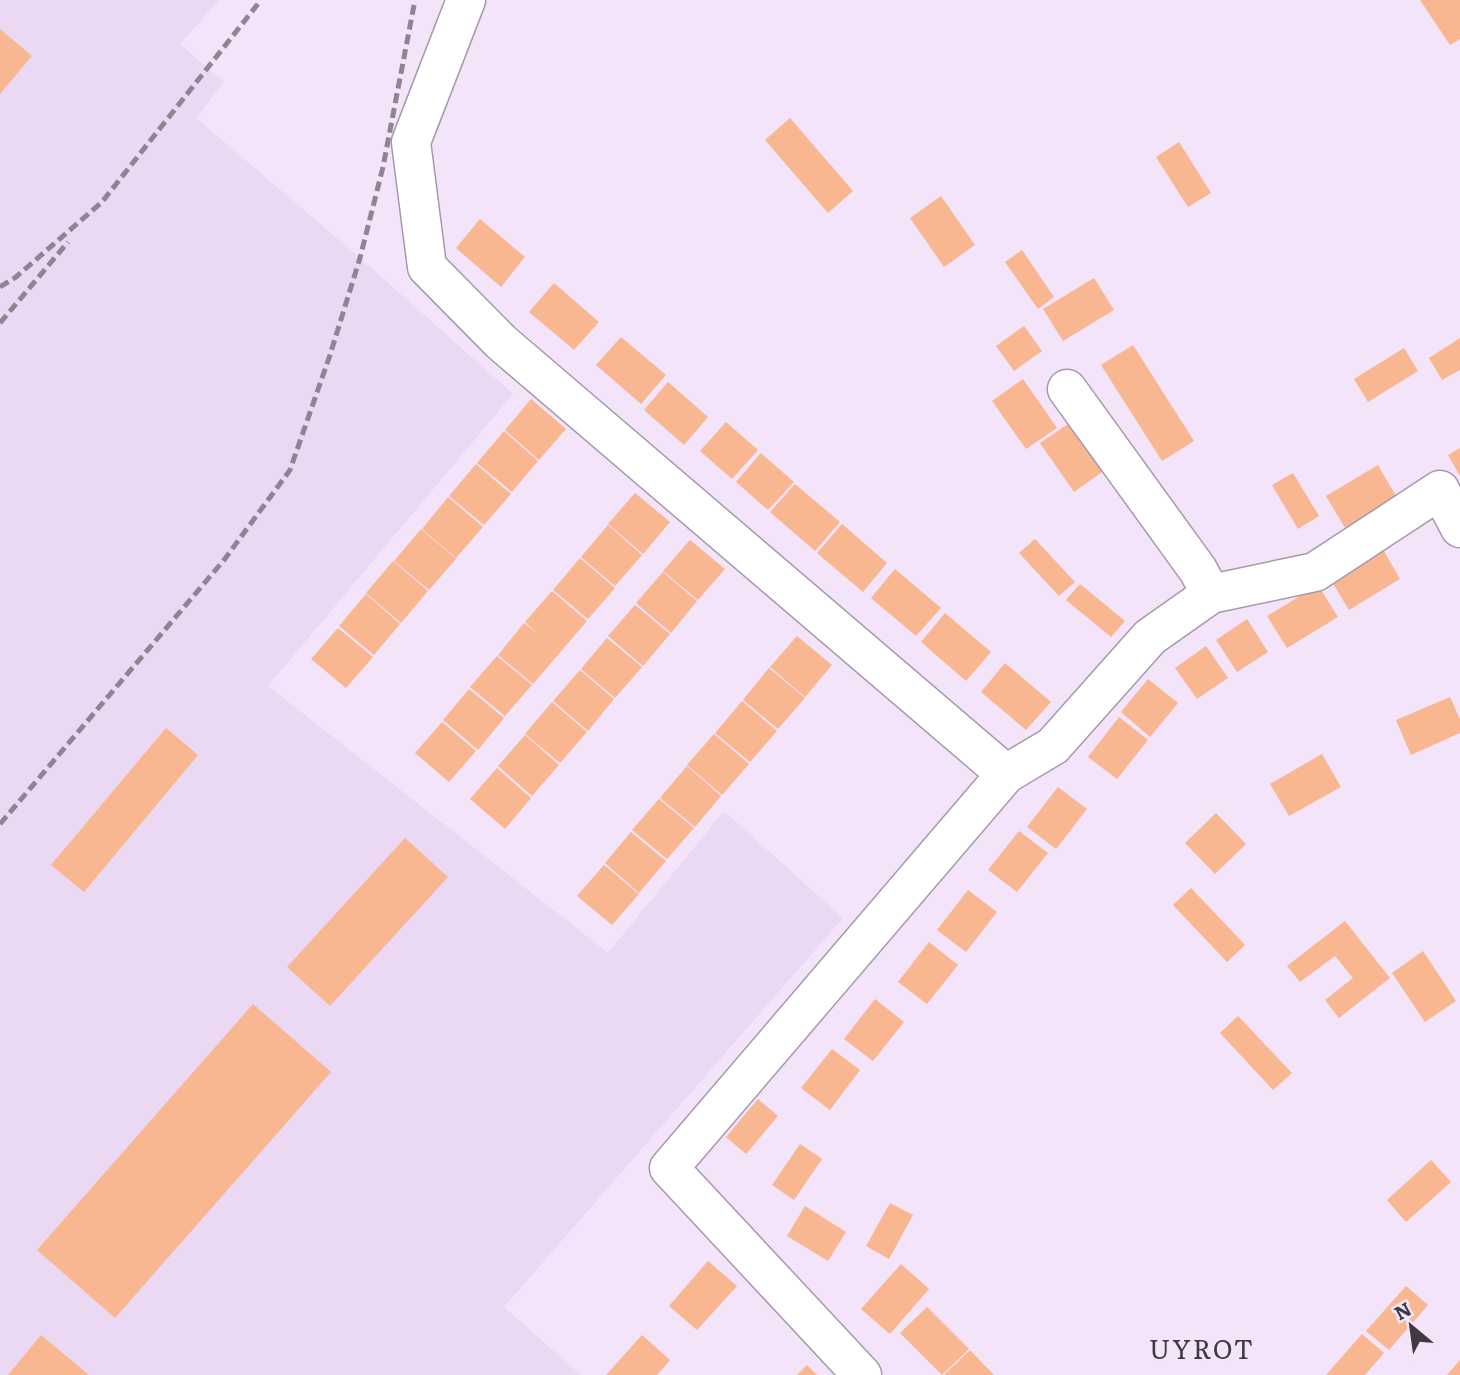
<svg xmlns="http://www.w3.org/2000/svg" width="1460" height="1375" viewBox="0 0 1460 1375" font-family="Literata,serif">
  <style>
    .built { fill: #ebd8f3 }
    .building { fill: #f8b691 }
    .lines { fill: none; stroke-linecap: round; stroke-linejoin: round }
    .minor-casing { stroke: #a798ac; stroke-width: 41 }
    .minor { stroke: #fff; stroke-width: 38 }
    .rail { stroke: #8e8492; stroke-width: 5; stroke-dasharray: 10 5; stroke-linecap: butt }
    .labels { text-anchor: middle; stroke-width: 5; stroke-linejoin: round; paint-order: stroke }
    .quarter-label { font-size: 26px; letter-spacing: 2px; fill: #3f3941; stroke: #f3e4f9 }
  </style>
  <rect width="100%" height="100%" fill="#f3e4f9"/>
  <path class="built" d="M 0,0 L 219,0 L 180,44 L 224,82 L 196,118 L 360,258 L 513,394 L 268,686 L 608,953 L 724,811 L 843,918 L 504,1307 L 581,1375 L 0,1375 Z"/>
  <g class="building">
    <path d="M 1420,0 L 1460,0 L 1460,39 L 1450,45 Z"/>
    <path d="M 0,29 L 32,56 L 0,94 Z"/>
    <path d="M 790,118 L 853,191 L 828,213 L 765,140 Z"/>
    <path d="M 1179,142 L 1211,193 L 1188,207 L 1156,157 Z"/>
    <path d="M 941,196 L 975,245 L 944,267 L 910,218 Z"/>
    <path d="M 480,219 L 525,257 L 501,287 L 456,248 Z"/>
    <path d="M 1022,250 L 1054,297 L 1038,309 L 1005,262 Z"/>
    <path d="M 1094,278 L 1114,310 L 1063,341 L 1043,309 Z"/>
    <path d="M 554,283 L 599,322 L 574,350 L 529,312 Z"/>
    <path d="M 1024,326 L 1042,351 L 1014,371 L 996,346 Z"/>
    <path d="M 621,337 L 666,375 L 641,404 L 596,365 Z"/>
    <path d="M 1460,338 L 1460,370 L 1442,380 L 1429,358 Z"/>
    <path d="M 1133,345 L 1194,441 L 1162,461 L 1101,365 Z"/>
    <path d="M 1404,348 L 1418,371 L 1368,402 L 1354,379 Z"/>
    <path d="M 1023,379 L 1057,428 L 1026,449 L 992,401 Z"/>
    <path d="M 668,382 L 708,417 L 684,445 L 644,410 Z"/>
    <path d="M 531,399 L 566,429 L 539,460 L 505,430 Z"/>
    <path d="M 726,422 L 758,450 L 732,479 L 700,451 Z"/>
    <path d="M 1071,422 L 1105,470 L 1074,492 L 1040,443 Z"/>
    <path d="M 504,431 L 538,461 L 512,492 L 477,463 Z"/>
    <path d="M 1460,448 L 1460,476 L 1448,455 Z"/>
    <path d="M 761,453 L 794,482 L 768,510 L 736,482 Z"/>
    <path d="M 476,464 L 511,494 L 484,525 L 449,496 Z"/>
    <path d="M 1378,465 L 1397,498 L 1345,528 L 1326,496 Z"/>
    <path d="M 1293,473 L 1319,516 L 1298,529 L 1272,485 Z"/>
    <path d="M 795,484 L 840,522 L 815,551 L 770,512 Z"/>
    <path d="M 635,493 L 670,522 L 643,554 L 608,524 Z"/>
    <path d="M 448,497 L 483,527 L 456,558 L 422,529 Z"/>
    <path d="M 842,524 L 887,563 L 863,592 L 817,553 Z"/>
    <path d="M 608,525 L 642,555 L 615,586 L 581,557 Z"/>
    <path d="M 421,529 L 456,559 L 429,590 L 394,561 Z"/>
    <path d="M 1035,539 L 1075,582 L 1059,596 L 1019,553 Z"/>
    <path d="M 690,540 L 725,569 L 698,600 L 663,571 Z"/>
    <path d="M 1381,546 L 1400,579 L 1349,610 L 1329,577 Z"/>
    <path d="M 580,558 L 615,588 L 588,619 L 553,590 Z"/>
    <path d="M 393,561 L 428,591 L 401,623 L 366,593 Z"/>
    <path d="M 895,569 L 941,608 L 916,636 L 871,598 Z"/>
    <path d="M 663,572 L 697,601 L 671,633 L 636,603 Z"/>
    <path d="M 1080,584 L 1125,621 L 1111,637 L 1066,600 Z"/>
    <path d="M 1318,585 L 1338,617 L 1287,648 L 1267,616 Z"/>
    <path d="M 552,591 L 587,621 L 533,684 L 498,655 L 524,623 L 540,636 L 525,622 Z"/>
    <path d="M 366,594 L 400,624 L 374,655 L 339,626 Z"/>
    <path d="M 635,605 L 670,634 L 643,666 L 608,636 Z"/>
    <path d="M 945,613 L 991,652 L 966,681 L 921,642 Z"/>
    <path d="M 1247,619 L 1268,652 L 1237,672 L 1216,640 Z"/>
    <path d="M 338,628 L 373,657 L 346,688 L 311,659 Z"/>
    <path d="M 797,636 L 832,665 L 805,697 L 770,667 Z"/>
    <path d="M 607,638 L 642,667 L 615,698 L 581,669 Z"/>
    <path d="M 1206,646 L 1228,678 L 1197,699 L 1175,668 Z"/>
    <path d="M 497,656 L 532,685 L 505,716 L 470,687 Z"/>
    <path d="M 1005,663 L 1051,702 L 1026,730 L 981,692 Z"/>
    <path d="M 769,668 L 805,698 L 778,729 L 743,700 Z"/>
    <path d="M 580,670 L 614,699 L 588,731 L 553,701 Z"/>
    <path d="M 1148,679 L 1178,703 L 1150,737 L 1121,712 Z"/>
    <path d="M 469,689 L 504,718 L 478,750 L 443,720 Z"/>
    <path d="M 1450,697 L 1460,719 L 1460,733 L 1411,755 L 1396,720 Z"/>
    <path d="M 742,701 L 777,731 L 750,762 L 715,733 Z"/>
    <path d="M 552,702 L 587,732 L 560,763 L 525,734 Z"/>
    <path d="M 1119,717 L 1148,740 L 1117,779 L 1088,757 Z"/>
    <path d="M 442,722 L 476,751 L 449,782 L 415,753 Z"/>
    <path d="M 166,728 L 198,755 L 84,892 L 51,865 Z"/>
    <path d="M 714,734 L 749,764 L 722,795 L 687,765 Z"/>
    <path d="M 525,735 L 559,765 L 532,796 L 498,766 Z"/>
    <path d="M 1322,754 L 1341,787 L 1289,816 L 1270,784 Z"/>
    <path d="M 687,766 L 721,796 L 695,827 L 660,798 Z"/>
    <path d="M 497,768 L 531,798 L 505,829 L 470,799 Z"/>
    <path d="M 1058,787 L 1087,809 L 1056,849 L 1027,827 Z"/>
    <path d="M 659,799 L 694,828 L 667,859 L 632,830 Z"/>
    <path d="M 1216,813 L 1246,844 L 1215,874 L 1185,843 Z"/>
    <path d="M 1019,831 L 1048,853 L 1017,892 L 988,870 Z"/>
    <path d="M 631,832 L 666,861 L 639,893 L 605,863 Z"/>
    <path d="M 405,838 L 448,877 L 330,1006 L 287,967 Z"/>
    <path d="M 604,865 L 639,894 L 612,925 L 577,896 Z"/>
    <path d="M 1191,888 L 1245,945 L 1227,962 L 1173,905 Z"/>
    <path d="M 968,890 L 997,912 L 966,952 L 937,930 Z"/>
    <path d="M 1345,921 L 1390,978 L 1339,1018 L 1325,1000 L 1353,978 L 1335,956 L 1300,982 L 1287,966 Z"/>
    <path d="M 929,942 L 958,965 L 927,1004 L 898,982 Z"/>
    <path d="M 1423,951 L 1456,1001 L 1425,1022 L 1392,973 Z"/>
    <path d="M 875,999 L 904,1022 L 873,1061 L 844,1039 Z"/>
    <path d="M 253,1004 L 331,1072 L 115,1318 L 37,1250 Z"/>
    <path d="M 1238,1016 L 1292,1073 L 1273,1090 L 1220,1033 Z"/>
    <path d="M 832,1049 L 860,1070 L 830,1110 L 801,1088 Z"/>
    <path d="M 758,1099 L 778,1116 L 746,1154 L 726,1137 Z"/>
    <path d="M 800,1144 L 822,1159 L 794,1200 L 772,1185 Z"/>
    <path d="M 1431,1160 L 1451,1182 L 1406,1222 L 1387,1200 Z"/>
    <path d="M 890,1203 L 913,1215 L 889,1259 L 866,1246 Z"/>
    <path d="M 805,1206 L 846,1232 L 828,1261 L 787,1236 Z"/>
    <path d="M 708,1261 L 737,1286 L 697,1330 L 669,1306 Z"/>
    <path d="M 901,1264 L 929,1289 L 890,1334 L 861,1309 Z"/>
    <path d="M 1406,1286 L 1428,1305 L 1389,1350 L 1366,1331 Z"/>
    <path d="M 927,1307 L 969,1349 L 942,1375 L 900,1333 Z"/>
    <path d="M 1362,1334 L 1384,1353 L 1365,1375 L 1326,1375 Z"/>
    <path d="M 41,1335 L 89,1375 L 8,1375 Z"/>
    <path d="M 642,1335 L 670,1360 L 657,1375 L 606,1375 Z"/>
    <path d="M 970,1350 L 994,1375 L 944,1375 Z"/>
    <path d="M 1460,1360 L 1460,1375 L 1447,1375 Z"/>
    <path d="M 807,1365 L 817,1375 L 797,1375 Z"/>
  </g>
  <g class="lines">
    <defs>
      <g id="minor">
        <path d="M 466,0 L 411,142 L 427,267 L 501,342 L 1006,774"/>
        <path d="M 1067,389 L 1198,570 L 1211,594"/>
        <path d="M 862,1375 L 669,1168 L 1006,774 L 1053,746 L 1150,637 L 1211,594 L 1315,572 L 1440,490 L 1460,528"/>
      </g>
    </defs>
    <use href="#minor" class="minor-casing"/>
    <use href="#minor" class="minor"/>
    <g class="rail">
      <path d="M 0,287 L 16,277 L 102,202 L 261,0"/>
      <path d="M 0,323 L 68,242"/>
      <path d="M 0,824 L 224,560 L 290,470 L 330,355 L 360,258 L 383,167 L 415,0"/>
    </g>
  </g>
  <g class="labels">
    <g class="quarter-label">
      <text x="1202" y="1359">UYROT</text>
    </g>
  </g>
  <g transform="translate(1411 1326) rotate(331)" stroke="#f3e4f9" stroke-width="5" paint-order="stroke">
  <path d="M0-5L12 26L0 18L-12 26Z" fill="#3f3941"/>
  <text y="-10" font-size="19" font-weight="bold" text-anchor="middle" fill="#3f3941">N</text>
  </g>
</svg>
